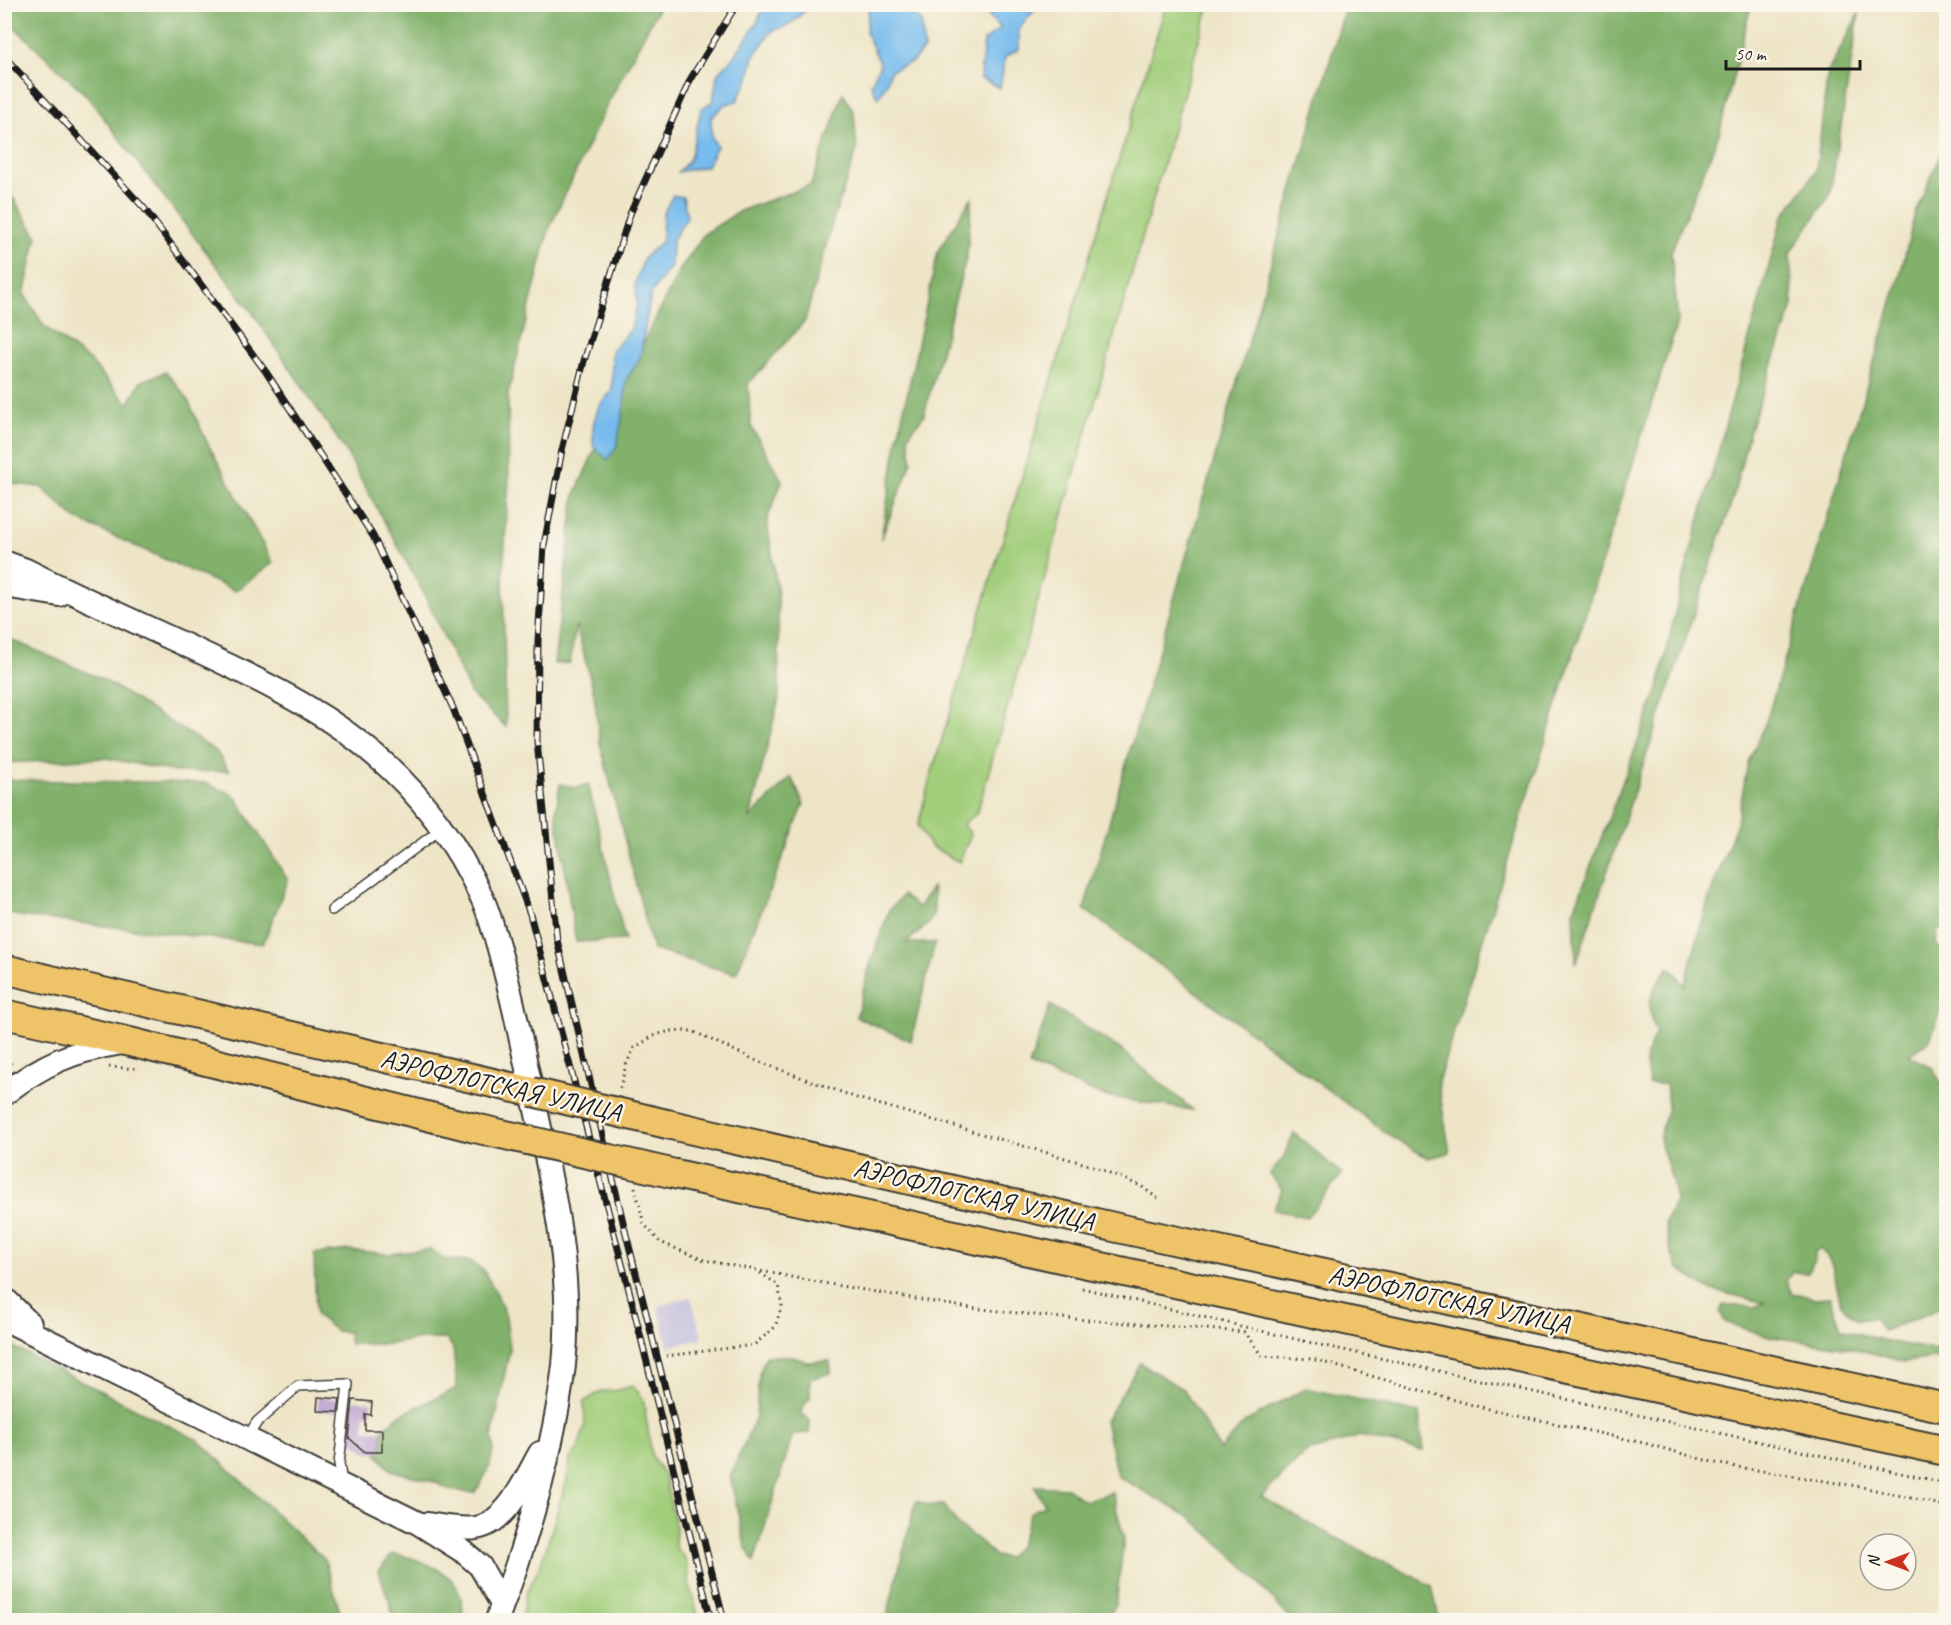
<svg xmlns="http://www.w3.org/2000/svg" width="1951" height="1625" viewBox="0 0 1951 1625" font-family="Caveat,sans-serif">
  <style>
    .industrial { fill: #c4c0db }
    .green { fill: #a2ce7b; stroke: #5f754c; stroke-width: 1.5 }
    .forest { fill: #81b16b; stroke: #4e6644; stroke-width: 1.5 }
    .water { fill: #76bbed; stroke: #496c84; stroke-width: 1.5 }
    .building { fill: #b599cd }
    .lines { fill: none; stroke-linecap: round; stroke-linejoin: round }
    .service-casing { stroke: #3c3a36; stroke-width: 12 }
    .tertiary-casing { stroke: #3c3a36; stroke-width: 26 }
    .primary-casing { stroke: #3c3a36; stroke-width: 32 }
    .path { stroke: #3c3a36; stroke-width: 3; stroke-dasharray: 1.5 4.5; stroke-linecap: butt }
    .service { stroke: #fff; stroke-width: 9 }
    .tertiary { stroke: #fff; stroke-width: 22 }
    .primary { stroke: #efc469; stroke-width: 28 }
    .rail-casing { stroke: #1c1c1c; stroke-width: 7 }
    .rail { stroke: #fbf7ec; stroke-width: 4.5; stroke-dasharray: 14; stroke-linecap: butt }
    .primary-bridge-casing { stroke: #3c3a36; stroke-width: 32; stroke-linecap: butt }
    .primary-bridge { stroke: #efc469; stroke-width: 28 }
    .labels { text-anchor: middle; stroke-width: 5; stroke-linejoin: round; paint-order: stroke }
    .street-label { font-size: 26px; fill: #1c1c1c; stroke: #fbf7ec }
  </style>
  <rect width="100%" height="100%" fill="#fbf7ec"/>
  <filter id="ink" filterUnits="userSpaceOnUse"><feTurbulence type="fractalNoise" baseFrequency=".0167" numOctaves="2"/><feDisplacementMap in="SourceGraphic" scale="12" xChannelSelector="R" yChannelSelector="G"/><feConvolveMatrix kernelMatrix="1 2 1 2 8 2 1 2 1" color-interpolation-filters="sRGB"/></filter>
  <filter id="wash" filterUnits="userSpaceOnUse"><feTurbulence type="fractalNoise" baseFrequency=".008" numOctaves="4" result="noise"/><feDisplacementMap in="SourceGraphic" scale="24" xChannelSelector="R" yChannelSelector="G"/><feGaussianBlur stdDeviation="1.35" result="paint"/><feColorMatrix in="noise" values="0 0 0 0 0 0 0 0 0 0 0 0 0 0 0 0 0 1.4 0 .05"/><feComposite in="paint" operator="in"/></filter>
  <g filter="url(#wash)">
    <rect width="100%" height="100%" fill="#eee5c7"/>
    <path class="industrial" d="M 691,1297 L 702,1338 L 668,1347 L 658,1306 Z"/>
    <g class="green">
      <path d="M 1166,5 L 1209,5 L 977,813 L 963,824 L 971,834 L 959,862 L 930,846 L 918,826 L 929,782 Z"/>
      <path d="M 633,1386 L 643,1398 L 652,1457 L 665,1477 L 676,1529 L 675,1546 L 686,1560 L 690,1588 L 699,1618 L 687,1617 L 685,1620 L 521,1620 L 526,1594 L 540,1566 L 552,1529 L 567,1479 L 570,1459 L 578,1449 L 585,1425 L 584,1402 L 601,1391 L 613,1391 Z"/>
    </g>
    <g class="forest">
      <path d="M 4,5 L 660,5 L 606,107 L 549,229 L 508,394 L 509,478 L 503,576 L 506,727 L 471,694 L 422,590 L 345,450 L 252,312 L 86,95 L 5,18 Z"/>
      <path d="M 1346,5 L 1751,5 L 1719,134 L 1671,252 L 1678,320 L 1438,1082 L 1450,1153 L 1428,1158 L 1393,1138 L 1084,909 Z"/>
      <path d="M 1859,13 L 1830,195 L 1790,253 L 1793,306 L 1750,429 L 1733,498 L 1576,964 L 1574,910 L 1659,686 L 1679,595 L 1782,218 L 1816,171 L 1828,72 Z"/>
      <path d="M 843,93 L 854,113 L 857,150 L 833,220 L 805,321 L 748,384 L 751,426 L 782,481 L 767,520 L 778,596 L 779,698 L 750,818 L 791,777 L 804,804 L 736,974 L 653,950 L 600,743 L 594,693 L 576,625 L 570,663 L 554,664 L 575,494 L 636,358 L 679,271 L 704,234 L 740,211 L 811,185 Z"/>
      <path d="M 1946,143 L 1946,928 L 1937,929 L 1936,945 L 1945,952 L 1946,951 L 1946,994 L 1930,1040 L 1909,1055 L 1933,1068 L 1946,1092 L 1946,1303 L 1929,1313 L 1883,1331 L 1874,1318 L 1858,1320 C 1853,1315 1844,1310 1841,1303 C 1834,1282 1838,1265 1820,1249 L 1814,1253 L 1815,1260 L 1808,1273 L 1792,1272 L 1786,1281 L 1792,1293 L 1814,1298 L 1830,1297 L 1841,1328 C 1874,1340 1908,1345 1942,1351 L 1946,1347 L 1946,1364 L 1934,1358 L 1905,1362 L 1856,1349 L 1766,1336 L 1725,1322 L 1720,1312 L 1723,1305 L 1754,1307 L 1765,1303 L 1709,1289 L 1678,1269 L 1670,1249 L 1665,1222 L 1676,1200 L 1672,1179 L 1659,1139 L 1668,1107 L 1666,1084 L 1649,1084 L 1645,1058 L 1656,1032 C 1643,1004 1651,991 1668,968 L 1676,973 L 1684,986 L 1709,898 L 1737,823 L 1748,763 L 1766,722 L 1901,272 L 1915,213 Z"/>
      <path d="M 4,184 L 37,236 L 24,294 L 44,326 L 90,361 L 128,404 L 141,381 L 166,372 L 187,398 L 207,442 L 273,563 L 235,591 L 76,519 L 41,487 L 5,483 Z"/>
      <path d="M 972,197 L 967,255 L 924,415 L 908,436 L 912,461 L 881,539 L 898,437 L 938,251 Z"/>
      <path d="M 5,637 L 104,680 L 216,751 L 229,771 L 176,772 L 106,758 L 5,763 Z"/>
      <path d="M 5,780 L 206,783 L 234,795 L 288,880 L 263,944 L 19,916 L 5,912 Z"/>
      <path d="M 560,784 L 576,788 L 588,784 L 625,940 L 576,942 L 556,812 Z"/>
      <path d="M 932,887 C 939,922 931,921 906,943 L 935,943 L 911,1041 L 856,1017 L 871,961 L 889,910 L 903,895 L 918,908 Z"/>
      <path d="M 1050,1005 L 1120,1049 L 1193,1110 L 1104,1096 L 1029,1066 Z"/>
      <path d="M 1294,1133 L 1342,1174 L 1307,1217 L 1273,1210 L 1282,1190 L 1270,1174 L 1283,1158 Z"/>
      <path d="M 431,1249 L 443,1259 L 470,1261 L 483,1270 L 497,1294 L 506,1317 L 510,1348 L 492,1437 C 497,1455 485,1479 474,1493 L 451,1490 L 434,1482 L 391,1470 L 375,1452 L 382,1452 L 382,1430 L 398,1416 L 457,1388 L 453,1348 L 447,1339 L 421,1339 L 389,1344 L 350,1344 L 348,1332 L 336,1331 L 316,1315 L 314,1254 L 348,1250 L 388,1254 Z"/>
      <path d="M 5,1343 L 198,1440 L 325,1560 L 342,1620 L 5,1620 Z"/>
      <path d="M 766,1356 L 791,1356 L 807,1362 L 830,1361 L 831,1373 L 810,1379 L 810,1397 L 800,1412 L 810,1420 L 809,1433 L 793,1434 L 754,1562 L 745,1546 L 730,1476 L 756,1417 L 759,1374 Z"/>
      <path d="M 1140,1363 L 1184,1390 L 1220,1450 L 1245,1422 L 1306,1388 L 1419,1413 L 1423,1451 L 1360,1436 L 1305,1453 L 1261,1497 L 1321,1530 L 1432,1586 L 1439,1620 L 1291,1620 L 1242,1564 L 1191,1518 L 1117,1476 L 1105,1421 Z"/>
      <path d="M 1034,1486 L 1067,1488 L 1085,1501 L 1112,1492 L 1124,1538 L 1116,1603 L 1106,1620 L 886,1620 L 916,1501 L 928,1505 L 944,1505 L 959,1526 L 977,1539 L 995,1556 L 1007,1558 L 1020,1545 L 1030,1513 L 1045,1505 Z"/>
      <path d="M 392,1554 C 412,1556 448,1569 457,1588 C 463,1599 463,1609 463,1620 L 395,1620 L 379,1571 Z"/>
    </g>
    <g class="water">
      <path d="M 764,5 L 805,5 L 806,10 L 789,25 L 772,31 L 754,55 L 749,78 L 737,101 L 724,105 L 711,118 L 712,137 L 717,146 L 707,166 L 678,172 L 690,159 L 701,109 L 713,101 L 717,75 L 735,55 L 757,23 Z"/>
      <path d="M 869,5 L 897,5 L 921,20 L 924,49 L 912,62 L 890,71 L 887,83 L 878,98 L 871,85 L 880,64 L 866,32 Z"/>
      <path d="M 1002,5 L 1033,5 L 1036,8 L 1019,29 L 1019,49 L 1005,57 L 1000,88 L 980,78 L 984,41 L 1001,28 L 986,13 Z"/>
      <path d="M 673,195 L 683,197 L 687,217 L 672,241 L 671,267 L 651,293 L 640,358 L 626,380 L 624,406 L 617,445 L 608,460 L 593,446 L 593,425 L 599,406 L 612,391 L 612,351 L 631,329 L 637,304 L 635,284 L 644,258 L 662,241 L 663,214 Z"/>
    </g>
    <g id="blocks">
      <g class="building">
        <path d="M 318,1397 L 340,1399 L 338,1412 L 317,1411 Z"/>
        <path d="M 353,1400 L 372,1402 L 371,1415 L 365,1414 L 365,1430 L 382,1430 L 382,1452 L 365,1452 L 349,1438 Z"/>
      </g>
    </g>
  </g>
  <g filter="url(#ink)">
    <use href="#blocks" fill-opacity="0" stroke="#3c3a36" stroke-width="1.5"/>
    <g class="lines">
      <defs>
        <g id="service">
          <path d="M 332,910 L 441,829"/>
          <path d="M 247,1438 L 257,1422 L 298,1386 L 348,1384 L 339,1464 L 342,1484"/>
        </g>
        <g id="tertiary">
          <path d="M 4,562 L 26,570 C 93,604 162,633 230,666 C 281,691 333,718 376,756 C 422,795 457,844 482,898 C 488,910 491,923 495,935 C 508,978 517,1021 526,1064 C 547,1163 575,1263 564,1365 C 556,1433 538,1500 517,1564 C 511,1583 503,1601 497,1620"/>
          <path d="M 4,586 L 59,595"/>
          <path d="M 4,1094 C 44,1063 73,1051 122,1043"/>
          <path d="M 4,1298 L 30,1324"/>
          <path d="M 4,1319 L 418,1523 L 464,1552 L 480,1566 L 502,1604"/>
          <path d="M 426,1524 C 442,1526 460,1530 476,1528 C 508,1523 526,1477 540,1453"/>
        </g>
        <g id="primary">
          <path d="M 4,969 L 532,1092"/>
          <path d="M 4,1014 L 130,1042 L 475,1128"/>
          <path d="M 667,1124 L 1118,1228 L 1946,1408"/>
          <path d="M 675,1174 L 1946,1451"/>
        </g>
      </defs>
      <use href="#service" class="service-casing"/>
      <use href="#tertiary" class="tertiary-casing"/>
      <use href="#primary" class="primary-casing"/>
      <g class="path">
        <path d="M 4,1053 L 11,1064"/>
        <path d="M 109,1067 L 139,1069"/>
        <path d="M 620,1088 L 626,1065 L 634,1048 L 655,1035 L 671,1031 L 692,1031 L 757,1061 L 857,1098 L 1093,1166 L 1141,1186 L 1161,1201"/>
        <path d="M 635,1187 L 644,1224 L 660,1242 L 704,1260 L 812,1281 L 963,1307 L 1062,1318 L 1244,1332 L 1262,1356 L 1312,1359 L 1476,1406 L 1644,1443 L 1719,1464 L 1862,1487 L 1946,1506"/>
        <path d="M 1082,1288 L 1316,1344 L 1946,1483"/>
        <path d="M 666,1356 L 754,1345 L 775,1327 L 782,1305 L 778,1285 L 759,1272"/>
      </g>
      <use href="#service" class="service"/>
      <use href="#tertiary" class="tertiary"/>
      <use href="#primary" class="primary"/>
      <defs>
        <g id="rail">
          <path d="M 4,56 L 144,208 L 266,372 L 373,536 L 453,708 L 530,914 L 630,1294 L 711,1620"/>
          <path d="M 724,1620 L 624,1226 L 557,940 L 537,742 L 538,641 L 544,545 L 562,450 L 584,361 L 630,214 L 691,78 L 737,4"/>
        </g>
      </defs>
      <use href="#rail" class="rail-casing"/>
      <use href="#rail" class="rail"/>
      <defs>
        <g id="primary-bridge">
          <path d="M 532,1092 L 667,1124"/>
          <path d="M 475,1128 L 675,1174"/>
        </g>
      </defs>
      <use href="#primary-bridge" class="primary-bridge-casing"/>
      <use href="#primary-bridge" class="primary-bridge"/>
    </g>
  </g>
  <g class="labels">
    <g class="street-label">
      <text transform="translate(501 1085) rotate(13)" y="9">АЭРОФЛОТСКАЯ УЛИЦА</text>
      <text transform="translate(974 1194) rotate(13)" y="9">АЭРОФЛОТСКАЯ УЛИЦА</text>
      <text transform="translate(1449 1299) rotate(12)" y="9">АЭРОФЛОТСКАЯ УЛИЦА</text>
    </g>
  </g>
  <rect width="1951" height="1625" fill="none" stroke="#fbf7ec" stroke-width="24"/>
  <g transform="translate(1888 1562) rotate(270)"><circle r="28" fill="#fbf7ec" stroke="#a29f99" stroke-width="1.5"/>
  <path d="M0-4.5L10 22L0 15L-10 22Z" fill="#c8321e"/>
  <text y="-9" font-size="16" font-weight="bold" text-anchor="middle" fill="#1c1c1c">N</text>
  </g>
  <path d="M1726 60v9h134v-9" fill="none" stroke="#1c1c1c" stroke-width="3"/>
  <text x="1735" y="60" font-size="18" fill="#1c1c1c" stroke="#fbf7ec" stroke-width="4.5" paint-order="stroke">50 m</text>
</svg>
